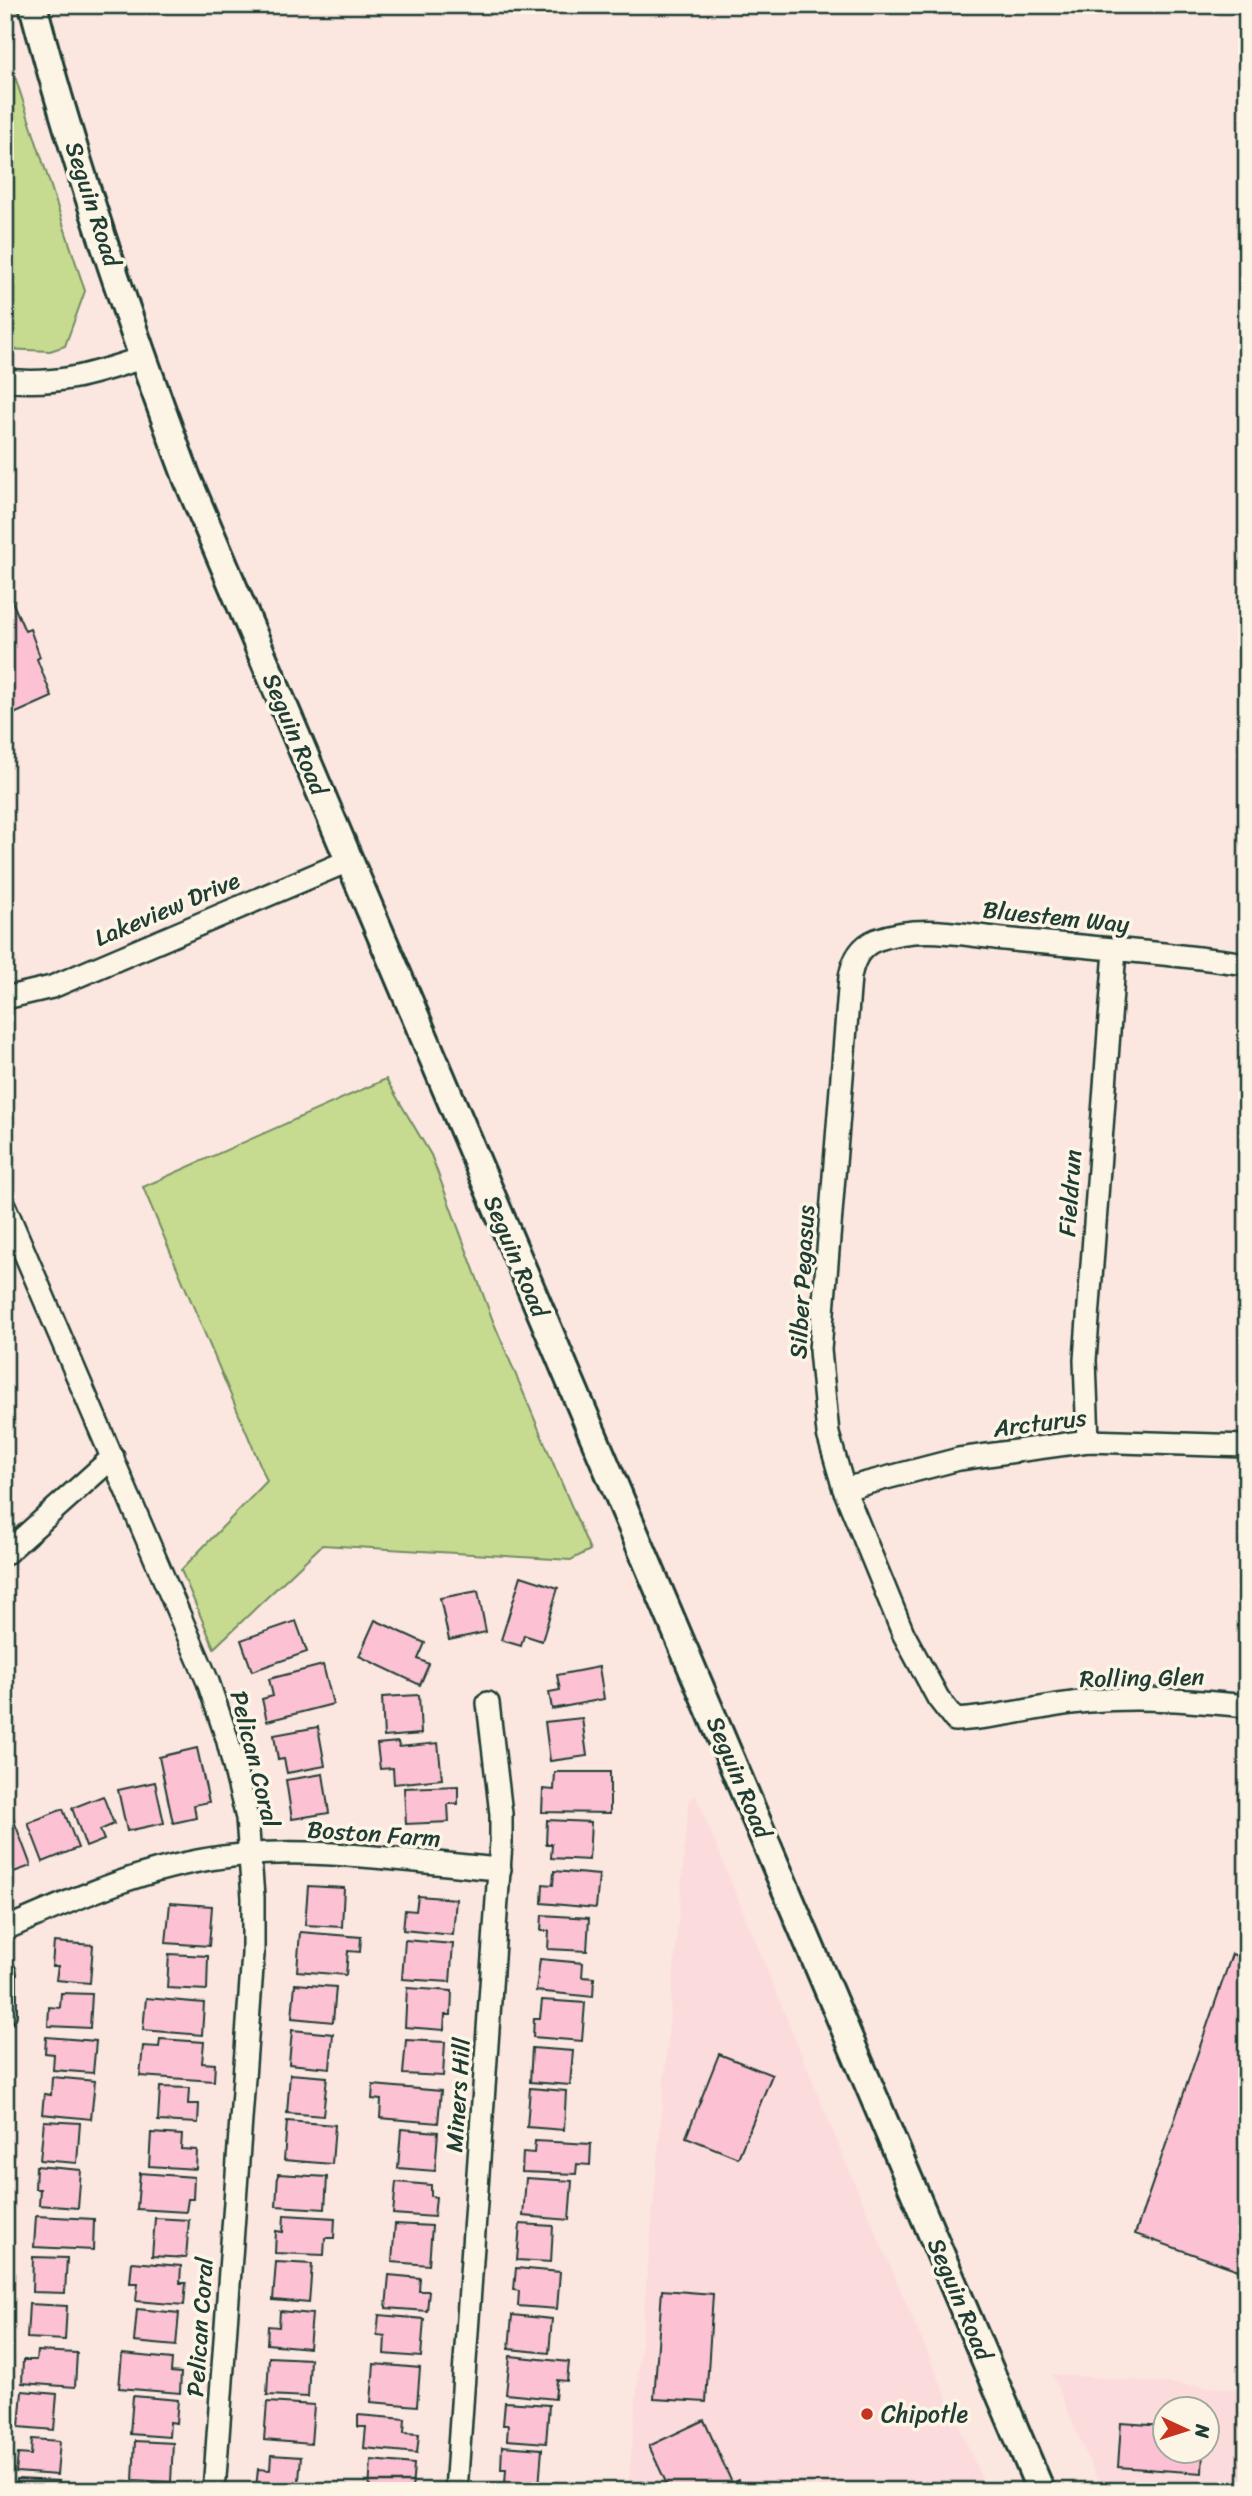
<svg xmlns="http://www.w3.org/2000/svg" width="1252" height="2496" viewBox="0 0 1252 2496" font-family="Sriracha,sans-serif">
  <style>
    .built { fill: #fcdbdc; fill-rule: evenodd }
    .green { fill: #c6db90; stroke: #728c62; stroke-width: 2 }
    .building { fill: #fcc2d4; stroke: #1f3d34; stroke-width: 2 }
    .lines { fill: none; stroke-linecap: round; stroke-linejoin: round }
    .minor-casing { stroke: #1f3d34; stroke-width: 26 }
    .major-casing { stroke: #1f3d34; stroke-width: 32 }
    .minor { stroke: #fcf5e5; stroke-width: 21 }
    .major { stroke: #fcf5e5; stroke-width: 26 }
    .poi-dot { fill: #c8321e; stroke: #fcf5e5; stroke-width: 2.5 }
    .labels { text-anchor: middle; stroke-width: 7; stroke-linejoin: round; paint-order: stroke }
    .street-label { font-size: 24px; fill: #1f3d34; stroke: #fcf5e5 }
    .poi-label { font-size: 24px; fill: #1f3d34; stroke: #fcf5e5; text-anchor: start }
  </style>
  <rect width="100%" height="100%" fill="#fce6e0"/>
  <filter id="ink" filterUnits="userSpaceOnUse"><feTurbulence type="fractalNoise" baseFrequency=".0143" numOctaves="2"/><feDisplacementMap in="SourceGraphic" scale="14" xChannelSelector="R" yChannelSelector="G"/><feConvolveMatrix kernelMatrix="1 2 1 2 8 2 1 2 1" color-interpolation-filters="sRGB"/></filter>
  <g filter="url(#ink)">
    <g class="built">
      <path d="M 696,1796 L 843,2156 L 987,2491 L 628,2491 L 689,1800 Z"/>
      <path d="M 1052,2374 L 1247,2390 L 1247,2491 L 1102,2491 ZM 1164,2408 L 1206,2408 L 1206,2450 L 1164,2450 Z"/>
    </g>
    <g class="green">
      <path d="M 5,46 L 85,291 L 65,346 L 50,351 L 5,349 Z"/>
      <path d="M 386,1079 L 431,1155 L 493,1321 L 590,1550 L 571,1560 L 322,1545 L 214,1648 L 181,1570 L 267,1481 L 143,1187 Z"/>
    </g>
    <g class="building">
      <path d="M 8,592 L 25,631 L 30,629 L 40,657 L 37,659 L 52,697 L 5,718 Z"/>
      <path d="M 521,1576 L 558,1588 L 542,1641 L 524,1635 L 521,1646 L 501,1640 Z"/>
      <path d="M 478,1591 L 486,1632 L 449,1640 L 440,1598 Z"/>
      <path d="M 375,1620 L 425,1643 L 418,1659 L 429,1664 L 420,1685 L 359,1656 Z"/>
      <path d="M 296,1621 L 307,1652 L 252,1671 L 241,1640 Z"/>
      <path d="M 323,1665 L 333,1704 L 267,1721 L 262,1699 L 273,1696 L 269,1679 Z"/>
      <path d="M 599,1667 L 604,1699 L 552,1709 L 549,1692 L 560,1690 L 557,1675 Z"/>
      <path d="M 419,1695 L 421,1734 L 384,1737 L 382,1697 Z"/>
      <path d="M 582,1718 L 587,1756 L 550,1761 L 545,1722 Z"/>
      <path d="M 318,1727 L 325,1766 L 287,1773 L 284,1759 L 278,1760 L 274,1735 Z"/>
      <path d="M 398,1742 L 399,1747 L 438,1743 L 442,1779 L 394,1784 L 393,1768 L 380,1769 L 377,1744 Z"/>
      <path d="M 197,1748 L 209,1802 L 194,1805 L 196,1818 L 173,1823 L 159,1757 Z"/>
      <path d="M 555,1772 L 610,1772 L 610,1813 L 542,1812 L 543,1789 L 554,1790 Z"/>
      <path d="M 323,1774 L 329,1813 L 292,1819 L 286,1780 Z"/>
      <path d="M 155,1782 L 164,1823 L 127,1831 L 118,1790 Z"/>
      <path d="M 458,1786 L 458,1804 L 448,1804 L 449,1822 L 406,1824 L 404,1788 Z"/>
      <path d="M 103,1796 L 114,1824 L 100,1830 L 104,1840 L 86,1847 L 72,1808 Z"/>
      <path d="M 63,1809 L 78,1848 L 43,1862 L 28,1823 Z"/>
      <path d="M 13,1818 L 31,1866 L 5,1875 L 5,1821 Z"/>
      <path d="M 547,1820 L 591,1822 L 589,1860 L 551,1858 L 552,1844 L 546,1844 Z"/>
      <path d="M 554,1871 L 599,1875 L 596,1908 L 542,1903 L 543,1884 L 553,1885 Z"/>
      <path d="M 308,1886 L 344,1888 L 342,1927 L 305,1925 Z"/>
      <path d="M 418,1896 L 456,1899 L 453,1935 L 403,1930 L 405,1910 L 416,1911 Z"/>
      <path d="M 170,1903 L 212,1906 L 209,1946 L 166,1943 Z"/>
      <path d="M 542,1915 L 589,1918 L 587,1951 L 548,1949 L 549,1931 L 541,1931 Z"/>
      <path d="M 300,1932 L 361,1937 L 360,1952 L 348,1951 L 346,1975 L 297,1971 Z"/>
      <path d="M 405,1940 L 453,1944 L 450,1982 L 402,1979 Z"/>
      <path d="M 54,1942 L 93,1945 L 90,1983 L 56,1980 L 58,1966 L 52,1966 Z"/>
      <path d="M 169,1954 L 208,1956 L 207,1990 L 167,1988 Z"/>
      <path d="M 1232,1954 L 1247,1959 L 1247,2273 L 1135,2234 Z"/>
      <path d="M 540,1959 L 583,1963 L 582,1977 L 594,1978 L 593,1997 L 536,1991 Z"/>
      <path d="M 295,1984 L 336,1987 L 333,2022 L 292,2018 Z"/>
      <path d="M 407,1988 L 452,1991 L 451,2015 L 445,2015 L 444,2030 L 405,2027 Z"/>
      <path d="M 61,1993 L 92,1994 L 90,2028 L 48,2026 L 49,2007 L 60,2008 Z"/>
      <path d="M 146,1998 L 204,2003 L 202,2035 L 143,2030 Z"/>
      <path d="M 542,2000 L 585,2003 L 582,2041 L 533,2037 L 534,2018 L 540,2018 Z"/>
      <path d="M 292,2030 L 333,2034 L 330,2068 L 289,2064 Z"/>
      <path d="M 46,2037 L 96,2041 L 93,2073 L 53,2070 L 54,2054 L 45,2053 Z"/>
      <path d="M 160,2039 L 204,2042 L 202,2063 L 215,2064 L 214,2081 L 140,2076 L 143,2046 L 159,2047 Z"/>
      <path d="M 406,2040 L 445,2042 L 443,2076 L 403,2074 Z"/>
      <path d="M 532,2048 L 573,2051 L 570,2085 L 530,2082 Z"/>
      <path d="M 719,2054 L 772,2075 L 738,2158 L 686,2137 Z"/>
      <path d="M 290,2074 L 327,2077 L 323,2116 L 287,2113 Z"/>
      <path d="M 52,2077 L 95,2081 L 91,2119 L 42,2114 L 44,2094 L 51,2095 Z"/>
      <path d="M 373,2085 L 441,2091 L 438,2123 L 380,2118 L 381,2100 L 372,2099 Z"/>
      <path d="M 160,2087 L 189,2088 L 188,2104 L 199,2104 L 198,2123 L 158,2121 Z"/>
      <path d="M 530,2088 L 566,2091 L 564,2130 L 527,2127 Z"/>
      <path d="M 44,2121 L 80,2123 L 77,2163 L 40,2160 Z"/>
      <path d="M 287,2121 L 335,2125 L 332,2164 L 284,2160 Z"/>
      <path d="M 401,2129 L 438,2132 L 435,2171 L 398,2168 Z"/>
      <path d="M 151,2133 L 182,2135 L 181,2149 L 197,2150 L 196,2169 L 149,2166 Z"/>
      <path d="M 535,2141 L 591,2144 L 590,2165 L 577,2164 L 576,2174 L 522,2172 L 523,2152 L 534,2153 Z"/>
      <path d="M 36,2166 L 81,2170 L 78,2208 L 39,2205 L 40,2189 L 35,2189 Z"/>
      <path d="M 140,2173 L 194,2177 L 193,2199 L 188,2199 L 186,2212 L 137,2209 Z"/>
      <path d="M 278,2174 L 327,2177 L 325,2209 L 276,2206 Z"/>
      <path d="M 526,2178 L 572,2181 L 569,2220 L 523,2216 Z"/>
      <path d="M 396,2182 L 431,2185 L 431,2196 L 436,2197 L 434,2217 L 393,2214 Z"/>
      <path d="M 284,2215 L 335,2218 L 334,2238 L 325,2238 L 324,2255 L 275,2253 L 276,2231 L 283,2232 Z"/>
      <path d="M 36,2216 L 94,2219 L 93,2250 L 34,2247 Z"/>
      <path d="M 155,2218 L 189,2220 L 186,2258 L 152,2256 Z"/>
      <path d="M 395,2224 L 432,2226 L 429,2265 L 392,2262 Z"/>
      <path d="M 520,2224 L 553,2226 L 551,2262 L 517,2260 Z"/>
      <path d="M 33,2257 L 67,2258 L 65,2293 L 32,2292 Z"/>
      <path d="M 132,2262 L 181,2266 L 180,2283 L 186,2283 L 184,2305 L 136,2301 L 138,2283 L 130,2283 Z"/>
      <path d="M 276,2262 L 312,2264 L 309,2303 L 273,2300 Z"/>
      <path d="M 516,2268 L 560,2272 L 557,2309 L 518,2306 L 519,2291 L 514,2290 Z"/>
      <path d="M 389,2275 L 420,2278 L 419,2291 L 429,2291 L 427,2311 L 386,2308 Z"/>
      <path d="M 662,2290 L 713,2294 L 706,2402 L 654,2399 Z"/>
      <path d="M 29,2304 L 67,2306 L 65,2340 L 27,2338 Z"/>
      <path d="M 137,2309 L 179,2313 L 176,2346 L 134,2342 Z"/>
      <path d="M 280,2311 L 312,2314 L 309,2348 L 267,2344 L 268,2326 L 279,2327 Z"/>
      <path d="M 379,2315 L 424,2319 L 421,2357 L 384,2354 L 385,2336 L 377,2335 Z"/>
      <path d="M 512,2315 L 552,2319 L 549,2353 L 509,2349 Z"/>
      <path d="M 37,2351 L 77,2353 L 75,2387 L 22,2383 L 23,2360 L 36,2360 Z"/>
      <path d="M 122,2354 L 172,2359 L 171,2372 L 181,2373 L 180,2393 L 119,2388 Z"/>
      <path d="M 510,2356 L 569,2362 L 567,2381 L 557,2380 L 555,2399 L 506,2394 Z"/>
      <path d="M 269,2357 L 310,2359 L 308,2397 L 267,2395 Z"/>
      <path d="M 374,2364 L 420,2368 L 417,2406 L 371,2402 Z"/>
      <path d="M 22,2391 L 57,2394 L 54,2430 L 19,2427 Z"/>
      <path d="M 133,2396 L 178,2400 L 176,2423 L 170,2422 L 169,2437 L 130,2434 Z"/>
      <path d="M 267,2402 L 314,2405 L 311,2444 L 264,2440 Z"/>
      <path d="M 505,2402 L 549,2405 L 546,2443 L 507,2440 L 508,2425 L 503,2425 Z"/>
      <path d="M 358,2415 L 405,2419 L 404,2433 L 419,2434 L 417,2453 L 364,2448 L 366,2427 L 358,2427 Z"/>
      <path d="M 704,2420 L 732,2483 L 738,2480 L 743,2491 L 670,2491 L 649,2446 Z"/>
      <path d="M 1121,2423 L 1164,2426 L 1164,2450 L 1203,2450 L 1202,2473 L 1118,2467 Z"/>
      <path d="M 32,2439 L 60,2441 L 57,2475 L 16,2472 L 18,2454 L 31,2455 Z"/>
      <path d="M 135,2441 L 173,2443 L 171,2482 L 133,2480 Z"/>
      <path d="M 502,2446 L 542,2449 L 539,2487 L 505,2484 L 506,2469 L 501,2469 Z"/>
      <path d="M 271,2455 L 301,2457 L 298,2491 L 256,2488 L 258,2469 L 270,2470 Z"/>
      <path d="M 371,2460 L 414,2464 L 412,2491 L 369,2491 Z"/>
      <path d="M 17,2479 L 59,2481 L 58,2491 L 17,2491 Z"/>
      <path d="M 121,2485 L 164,2488 L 164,2491 L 121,2491 Z"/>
    </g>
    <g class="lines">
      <defs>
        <g id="minor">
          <path d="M 5,380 C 58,386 93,374 142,358"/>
          <path d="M 1247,964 C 1169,953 1091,947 1013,940 C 966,936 922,923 876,940 C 859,947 853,961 850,977 L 820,1350 L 828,1434 L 844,1489 L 903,1633 L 938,1698 L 955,1720 C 1000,1718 1044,1705 1089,1701 C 1142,1696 1195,1701 1247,1706"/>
          <path d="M 5,998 L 52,987 L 348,861"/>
          <path d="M 5,1207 L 208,1682 L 227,1738 L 247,1818 L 253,1897 L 253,1954 L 214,2491"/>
          <path d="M 1088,1441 L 1085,1360 L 1115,950"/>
          <path d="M 844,1489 L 959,1459 L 1088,1441 L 1247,1446"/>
          <path d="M 5,1554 L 113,1457"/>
          <path d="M 5,1929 C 76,1898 145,1867 223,1857 C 311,1845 411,1862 500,1869"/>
          <path d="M 5,1973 L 5,2014"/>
          <path d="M 456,2491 L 501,1842 L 501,1814 L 488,1703"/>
        </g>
        <path id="major" d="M 33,5 C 75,166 129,323 187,478 L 1041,2491"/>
      </defs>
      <use href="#minor" class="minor-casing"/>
      <use href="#major" class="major-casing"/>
      <use href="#minor" class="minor"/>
      <use href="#major" class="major"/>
    </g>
  </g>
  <circle class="poi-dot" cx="867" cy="2414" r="7"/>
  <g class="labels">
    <g class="street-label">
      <text transform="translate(93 204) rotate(72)" y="8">Seguin Road</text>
      <text transform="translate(295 734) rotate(67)" y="8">Seguin Road</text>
      <text transform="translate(167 909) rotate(-23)" y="8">Lakeview Drive</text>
      <text transform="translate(1056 917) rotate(6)" y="8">Bluestem Way</text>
      <text transform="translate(1070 1193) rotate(-86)" y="8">Fieldrun</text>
      <text transform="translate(516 1256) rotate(67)" y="8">Seguin Road</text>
      <text transform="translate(802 1282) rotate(-87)" y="8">Silber Pegasus</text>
      <text transform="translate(1040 1423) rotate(-7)" y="8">Arcturus</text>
      <text transform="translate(1142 1678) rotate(-1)" y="8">Rolling Glen</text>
      <text transform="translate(255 1759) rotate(76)" y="8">Pelican Coral</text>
      <text transform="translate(739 1777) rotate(67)" y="8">Seguin Road</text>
      <text transform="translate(374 1834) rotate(4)" y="8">Boston Farm</text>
      <text transform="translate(458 2095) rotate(-86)" y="8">Miners Hill</text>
      <text transform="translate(960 2299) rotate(67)" y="8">Seguin Road</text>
      <text transform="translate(200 2327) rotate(-86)" y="8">Pelican Coral</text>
    </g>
    <g class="poi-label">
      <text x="881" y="2422">Chipotle</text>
    </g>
  </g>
  <rect width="1252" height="2496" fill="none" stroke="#fcf5e5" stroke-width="28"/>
  <rect x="14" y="14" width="1224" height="2468" fill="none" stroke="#1f3d34" stroke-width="2.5" filter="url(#ink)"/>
  <g transform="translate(1186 2430) rotate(94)"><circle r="33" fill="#fcf5e5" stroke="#a4ab9e" stroke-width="2"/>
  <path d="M0-5L12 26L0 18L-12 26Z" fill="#c8321e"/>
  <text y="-10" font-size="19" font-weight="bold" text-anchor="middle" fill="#1f3d34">N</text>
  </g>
</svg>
